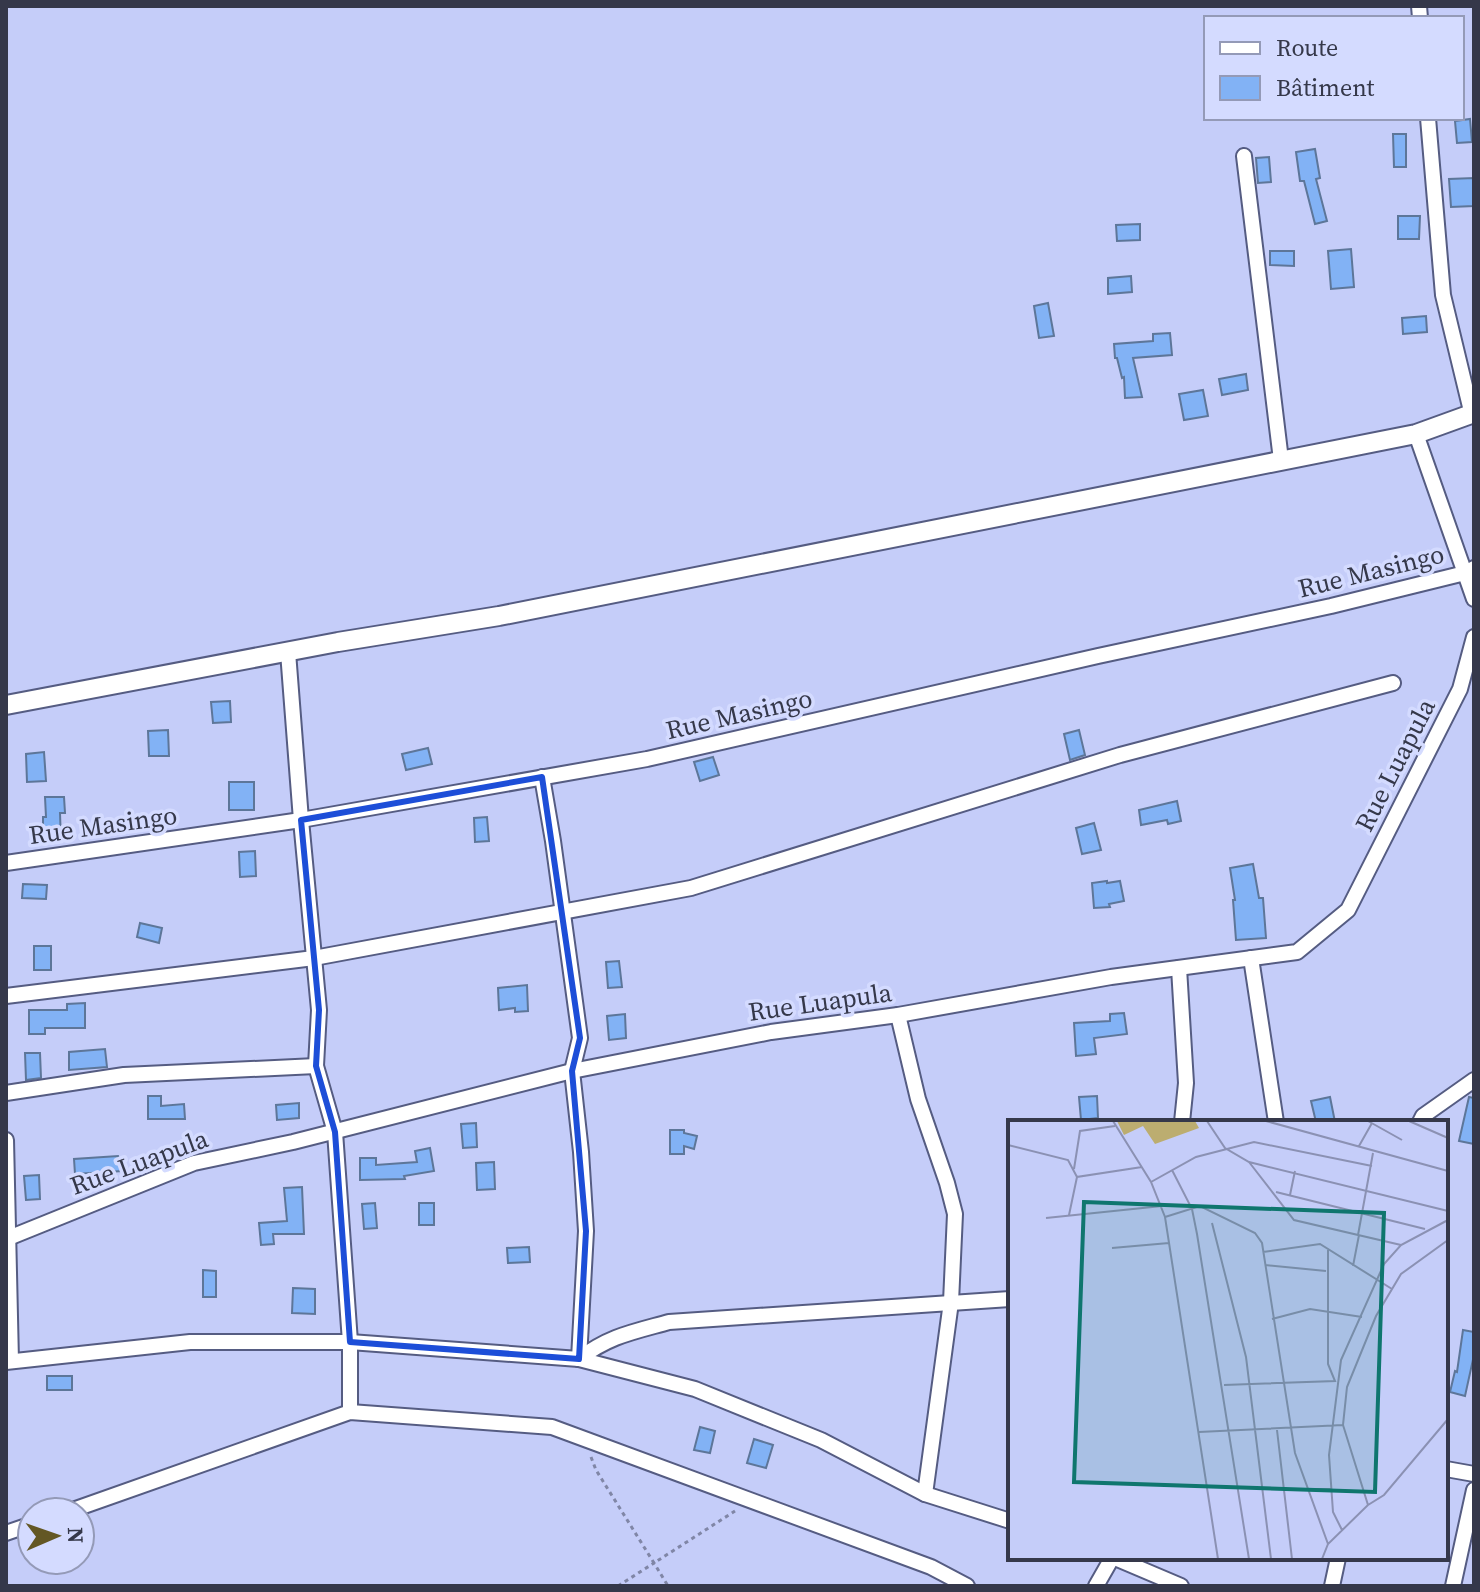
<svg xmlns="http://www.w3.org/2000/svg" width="1480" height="1592" viewBox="0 0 1480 1592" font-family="'Source Serif 4',serif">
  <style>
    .building { fill: #82b2f5; stroke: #5d7699; stroke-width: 2 }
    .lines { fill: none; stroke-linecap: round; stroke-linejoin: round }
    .street-casing { stroke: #555c82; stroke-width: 18 }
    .secondary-casing { stroke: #555c82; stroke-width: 22 }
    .path { stroke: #8086a6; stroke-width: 3; stroke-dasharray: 4 4; stroke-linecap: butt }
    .street { stroke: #fff; stroke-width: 14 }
    .secondary { stroke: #fff; stroke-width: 18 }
    .marked { fill: none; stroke: #1d4ed8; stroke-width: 6; stroke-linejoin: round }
    .labels { text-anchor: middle; stroke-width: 7; stroke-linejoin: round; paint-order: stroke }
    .street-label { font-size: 26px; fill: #35384a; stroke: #d4dbff }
    .inset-road { fill: none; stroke: #8b91b3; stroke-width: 2 }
    .view { fill: #0f766e; fill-opacity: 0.15; stroke: #0f766e; stroke-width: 4 }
    .inset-edge { fill: none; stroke: #35384a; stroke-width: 4 }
  </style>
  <rect width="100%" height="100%" fill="#c5cdf9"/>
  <g class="building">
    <path d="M 1470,119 L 1472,142 L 1457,143 L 1455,121 Z"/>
    <path d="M 1393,134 L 1406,134 L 1406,167 L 1394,167 Z"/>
    <path d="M 1315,149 L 1320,178 L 1316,179 L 1327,221 L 1315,224 L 1304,181 L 1300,181 L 1296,152 Z"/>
    <path d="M 1269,157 L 1271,182 L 1258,183 L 1256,158 Z"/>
    <path d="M 1474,178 L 1474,206 L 1451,207 L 1449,179 Z"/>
    <path d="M 1398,216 L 1420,216 L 1419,239 L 1398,239 Z"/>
    <path d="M 1140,224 L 1140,240 L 1117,241 L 1116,225 Z"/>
    <path d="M 1351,249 L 1354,287 L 1331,289 L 1328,251 Z"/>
    <path d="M 1270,251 L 1294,251 L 1294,266 L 1270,265 Z"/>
    <path d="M 1131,276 L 1132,292 L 1108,294 L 1108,278 Z"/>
    <path d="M 1048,303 L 1054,336 L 1039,338 L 1034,306 Z"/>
    <path d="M 1426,316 L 1427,332 L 1403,334 L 1402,318 Z"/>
    <path d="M 1170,333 L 1172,355 L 1133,358 L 1142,397 L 1125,398 L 1124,377 L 1122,378 L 1117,358 L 1115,358 L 1114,344 L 1153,341 L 1153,334 Z"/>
    <path d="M 1246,374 L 1248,390 L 1222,395 L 1219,379 Z"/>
    <path d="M 1203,390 L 1208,416 L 1184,420 L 1179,394 Z"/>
    <path d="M 230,701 L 231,722 L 213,723 L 211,702 Z"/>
    <path d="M 168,730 L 169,756 L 149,756 L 148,731 Z"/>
    <path d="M 1079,730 L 1085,755 L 1070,760 L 1064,734 Z"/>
    <path d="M 428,748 L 432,764 L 406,770 L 402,754 Z"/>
    <path d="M 44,752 L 46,781 L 27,782 L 26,754 Z"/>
    <path d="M 713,757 L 719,775 L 700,781 L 694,762 Z"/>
    <rect x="229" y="782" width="25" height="28"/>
    <path d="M 45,797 L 64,797 L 65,813 L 60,813 L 61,842 L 43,843 L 43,817 L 46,817 Z"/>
    <path d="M 1177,801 L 1181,821 L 1168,824 L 1167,820 L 1141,825 L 1139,810 Z"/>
    <path d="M 487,817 L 489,841 L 475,842 L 474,818 Z"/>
    <path d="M 1094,823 L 1101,850 L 1082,854 L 1076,828 Z"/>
    <path d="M 255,851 L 256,876 L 240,877 L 239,852 Z"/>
    <path d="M 1253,864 L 1259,898 L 1263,898 L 1266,938 L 1236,940 L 1233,900 L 1235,900 L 1230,868 Z"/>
    <path d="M 1107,881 L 1107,883 L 1120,881 L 1124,901 L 1109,904 L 1110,907 L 1094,908 L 1092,883 Z"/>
    <path d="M 23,884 L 47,885 L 46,899 L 22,898 Z"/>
    <path d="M 140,923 L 162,928 L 159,943 L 137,937 Z"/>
    <rect x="34" y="946" width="17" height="24"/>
    <path d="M 619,961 L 622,987 L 608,988 L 606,962 Z"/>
    <path d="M 527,985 L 528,1011 L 515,1012 L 515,1008 L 499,1010 L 498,988 Z"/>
    <path d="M 85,1003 L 85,1028 L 45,1028 L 45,1034 L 29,1034 L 29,1010 L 67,1010 L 67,1004 Z"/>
    <path d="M 1124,1013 L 1127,1034 L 1094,1038 L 1096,1054 L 1076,1056 L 1074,1023 L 1110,1021 L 1110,1014 Z"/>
    <path d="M 625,1014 L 626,1038 L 609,1040 L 607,1016 Z"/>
    <path d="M 105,1049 L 107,1067 L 69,1070 L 69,1052 Z"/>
    <path d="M 25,1053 L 40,1053 L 41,1078 L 26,1080 Z"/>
    <path d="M 148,1096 L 161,1096 L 161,1106 L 184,1104 L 185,1119 L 148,1119 Z"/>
    <path d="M 1097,1096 L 1098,1118 L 1081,1120 L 1079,1097 Z"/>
    <path d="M 1330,1097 L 1335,1122 L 1316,1122 L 1311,1101 Z"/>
    <path d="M 1469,1097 L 1474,1098 L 1474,1144 L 1459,1141 Z"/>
    <path d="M 299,1103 L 299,1118 L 277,1120 L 276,1105 Z"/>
    <path d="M 476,1123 L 477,1147 L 463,1148 L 461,1124 Z"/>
    <path d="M 670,1130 L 684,1130 L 684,1133 L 697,1136 L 694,1149 L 684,1146 L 684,1154 L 670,1154 Z"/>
    <path d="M 430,1148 L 434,1171 L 404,1176 L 405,1179 L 360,1180 L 360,1158 L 376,1158 L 376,1165 L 417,1162 L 415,1151 Z"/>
    <path d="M 118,1156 L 122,1171 L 75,1174 L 74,1159 Z"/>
    <path d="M 494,1162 L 495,1189 L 477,1190 L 476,1163 Z"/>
    <path d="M 39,1175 L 40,1199 L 26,1200 L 24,1176 Z"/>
    <path d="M 302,1187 L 304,1234 L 273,1234 L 274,1244 L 261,1245 L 259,1223 L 287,1221 L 284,1188 Z"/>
    <path d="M 375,1203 L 377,1228 L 364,1229 L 362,1204 Z"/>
    <rect x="419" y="1203" width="15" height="22"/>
    <path d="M 529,1247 L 530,1262 L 508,1263 L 507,1248 Z"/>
    <path d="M 203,1270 L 216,1271 L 216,1297 L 203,1297 Z"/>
    <path d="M 293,1288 L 315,1289 L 315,1314 L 292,1313 Z"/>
    <path d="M 1463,1330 L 1474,1332 L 1474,1355 L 1465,1396 L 1450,1392 L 1455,1371 L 1457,1372 Z"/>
    <rect x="47" y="1376" width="25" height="14"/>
    <path d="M 700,1427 L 715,1431 L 710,1453 L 694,1450 Z"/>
    <path d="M 754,1439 L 773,1445 L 766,1468 L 747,1463 Z"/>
  </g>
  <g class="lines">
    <defs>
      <g id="street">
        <path d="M 1419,6 L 1420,18"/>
        <path d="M 1428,118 L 1443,295 L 1472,415"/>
        <path d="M 1244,156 L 1281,460"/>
        <path d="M 1416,434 L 1474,599"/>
        <path d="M 288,652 L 301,820 L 319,1010 L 316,1066 L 335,1132 L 350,1342 L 350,1412"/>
        <path d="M 542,777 L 553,841 L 580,1038 L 572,1071 L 581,1152 L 586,1231 L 579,1359"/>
        <path d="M 6,863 L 301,820 L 647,759 L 1098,656 L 1331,606 L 1465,573 L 1474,568"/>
        <path d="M 1251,958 L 1276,1122"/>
        <path d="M 1179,968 L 1186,1083 L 1182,1122"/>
        <path d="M 6,996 L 314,958 L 691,888 L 1120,755 L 1393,683"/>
        <path d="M 898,1015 L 918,1099 L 947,1183 L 955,1214 L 951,1302 L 925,1494"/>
        <path d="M 6,1093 L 124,1075 L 316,1066"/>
        <path d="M 1420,1122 L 1423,1116 L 1474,1080"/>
        <path d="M 6,1140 L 11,1361"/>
        <path d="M 6,1239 L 194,1163 L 293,1142 L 572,1071 L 771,1032 L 898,1015 L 1111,977 L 1297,952 L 1348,910 L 1460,689 L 1474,637"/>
        <path d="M 579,1359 C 609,1336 633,1332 669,1322 L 1010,1299"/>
        <path d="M 6,1362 L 190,1342 L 350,1342 L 579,1359 L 695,1389 L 821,1440 L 925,1494 L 1010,1521"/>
        <path d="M 1446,1469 L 1474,1474"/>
        <path d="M 67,1512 L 350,1412 L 552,1427 L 931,1567 L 967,1586"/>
        <path d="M 6,1533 L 32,1524"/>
        <path d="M 1115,1558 L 1181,1586"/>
        <path d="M 1096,1586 L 1112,1558"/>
        <path d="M 1332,1586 L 1338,1558"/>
        <path d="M 1453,1586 L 1474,1490"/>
      </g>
      <path id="secondary" d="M 6,705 L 338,642 L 499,616 L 1416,434 L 1474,413"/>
    </defs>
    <use href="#street" class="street-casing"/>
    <use href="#secondary" class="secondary-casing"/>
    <g class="path">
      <path d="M 591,1457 L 596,1470 L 654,1563 L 735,1511"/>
      <path d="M 618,1586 L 654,1563 L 668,1586"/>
    </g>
    <use href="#street" class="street"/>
    <use href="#secondary" class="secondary"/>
  </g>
  <path class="marked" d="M 542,777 L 580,1038 L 572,1071 L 586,1231 L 579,1359 L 350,1342 L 335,1132 L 316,1066 L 319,1010 L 301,820 Z"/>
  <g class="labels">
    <g class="street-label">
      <text transform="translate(1371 571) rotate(-14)" y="9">Rue Masingo</text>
      <text transform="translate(739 714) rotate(-13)" y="9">Rue Masingo</text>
      <text transform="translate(1395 765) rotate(-63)" y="9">Rue Luapula</text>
      <text transform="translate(103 825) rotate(-8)" y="9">Rue Masingo</text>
      <text transform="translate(820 1002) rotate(-8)" y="9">Rue Luapula</text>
      <text transform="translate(139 1162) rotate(-20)" y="9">Rue Luapula</text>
    </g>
  </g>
  <g transform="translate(1008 1120)">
    <rect width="440" height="440" fill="#c5cdf9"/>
    <path d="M 109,1 L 187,1 L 191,8 L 147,24 L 135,6 L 116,15 Z" fill="#bcad70"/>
    <path class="inset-road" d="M 105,1 L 143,62 L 157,97 L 210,439M 199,1 L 217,28 L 241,42 L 440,91M 258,1 L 440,51M 360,1 L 394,20M 401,1 L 440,18M 0,25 L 60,40 L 69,57M 351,26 L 364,3M 241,42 L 286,100 L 393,125M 66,49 L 72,11 L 107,6M 164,50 L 184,89 L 189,114 L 241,439M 143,62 L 188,37 L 246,22 L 364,46M 268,72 L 417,109M 282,75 L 287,51M 61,95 L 69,57 L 134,47M 157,97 L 192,86 L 247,113 L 254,123 L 287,333 L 320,424M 38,98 L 154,86M 204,103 L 238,237 L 263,439M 350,115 L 365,33M 104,128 L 161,123M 255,132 L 312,124 L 384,169M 257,145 L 318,151M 345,146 L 351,115M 264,199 L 302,189 L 354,197M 216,265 L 327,261 L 320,244 L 320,130M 269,310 L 284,439M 191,312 L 335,305M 254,369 L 323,369M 360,385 L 376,375 L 440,299M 334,410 L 325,392 L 321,335 L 333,240 L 376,144 L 393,125 L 440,100M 314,439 L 320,424 L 360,385 L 335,305 L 339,267 L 368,196 L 393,154 L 440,120"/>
    <path class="view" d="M 76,82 L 376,93 L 367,372 L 66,362 Z"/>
    <rect width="440" height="440" class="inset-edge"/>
  </g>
  <rect width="1480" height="1592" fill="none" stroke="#35384a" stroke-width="16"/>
  <rect x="1204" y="16" width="260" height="104" fill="#d4dbff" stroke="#949ab7" stroke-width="2"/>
  <rect x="1220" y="42" width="40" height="12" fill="#ffffff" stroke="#949ab7" stroke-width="2"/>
  <text x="1276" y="56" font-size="24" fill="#35384a">Route</text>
  <rect x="1220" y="76" width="40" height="24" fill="#82b2f5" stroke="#949ab7" stroke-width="2"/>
  <text x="1276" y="96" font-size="24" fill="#35384a">Bâtiment</text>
  <g transform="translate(56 1536) rotate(88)"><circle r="38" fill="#d4dbff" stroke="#949ab7" stroke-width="2"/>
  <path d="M0-6L14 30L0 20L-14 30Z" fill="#635724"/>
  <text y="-12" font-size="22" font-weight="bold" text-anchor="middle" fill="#35384a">N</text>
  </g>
</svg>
